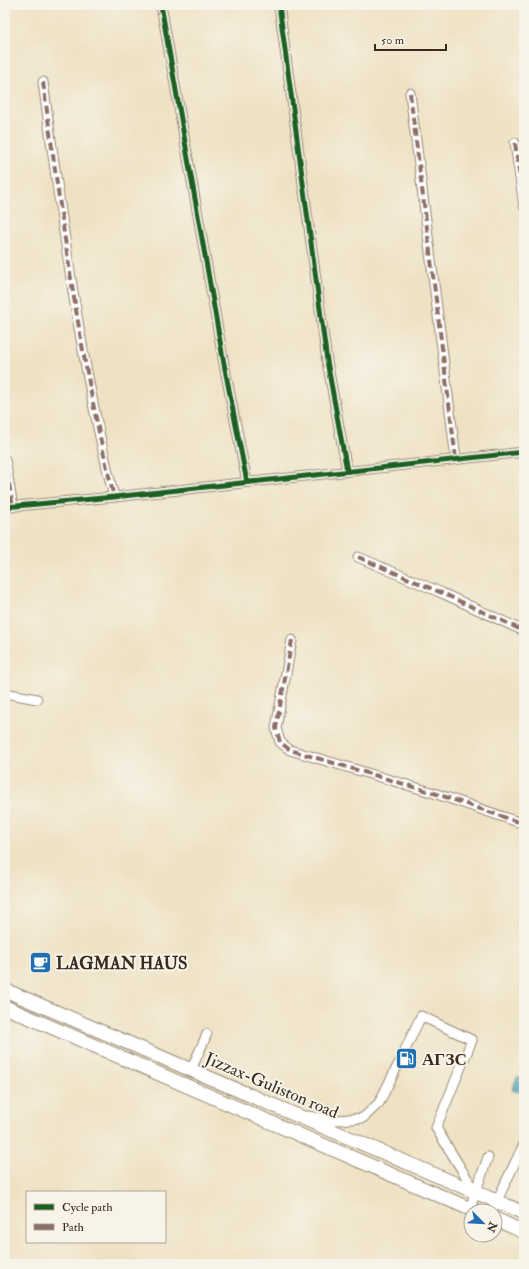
<svg xmlns="http://www.w3.org/2000/svg" width="529" height="1269" viewBox="0 0 529 1269" font-family="'IM FELL Double Pica',serif">
  <style>
    .water { fill: url(#water-rules); stroke: #416a72 }
    .lines { fill: none; stroke-linecap: round; stroke-linejoin: round }
    .minor-tunnel { stroke: #cbbda3; stroke-width: 9; stroke-dasharray: 9 4.5; stroke-linecap: butt }
    .minor-casing { stroke: #958671; stroke-width: 11 }
    .highway-casing { stroke: #958671; stroke-width: 15 }
    .minor { stroke: #fff; stroke-width: 9 }
    .highway { stroke: #fff; stroke-width: 13 }
    .quiet { stroke: #8d6e63; stroke-width: 4; stroke-dasharray: 8 4; stroke-linecap: butt }
    .cycleway-casing { stroke: #f7f3e8; stroke-width: 8 }
    .cycleway { stroke: #1b5e20; stroke-width: 5 }
    .labels { text-anchor: middle; stroke-width: 4; stroke-linejoin: round; paint-order: stroke }
    .poi-label { font-size: 17px; font-weight: bold; fill: #3b2a1e; stroke: #f7f3e8; text-anchor: start }
    .street-label { font-size: 17px; fill: #3b2a1e; stroke: #f7f3e8 }
  </style>
  <defs>
    <pattern id="water-rules" width="6" height="5" patternUnits="userSpaceOnUse"><rect width="6" height="5" fill="#47aac6"/><path d="M0 2.5h6" fill="none" stroke="#3c8ba0"/></pattern>
  </defs>
  <rect width="100%" height="100%" fill="#f7f3e8"/>
  <filter id="ink" filterUnits="userSpaceOnUse"><feTurbulence type="fractalNoise" baseFrequency=".025" numOctaves="2"/><feDisplacementMap in="SourceGraphic" scale="8" xChannelSelector="R" yChannelSelector="G"/><feConvolveMatrix kernelMatrix="1 2 1 2 8 2 1 2 1" color-interpolation-filters="sRGB"/></filter>
  <filter id="wash" filterUnits="userSpaceOnUse"><feTurbulence type="fractalNoise" baseFrequency=".012" numOctaves="4" result="noise"/><feDisplacementMap in="SourceGraphic" scale="16" xChannelSelector="R" yChannelSelector="G"/><feGaussianBlur stdDeviation="0.9" result="paint"/><feColorMatrix in="noise" values="0 0 0 0 0 0 0 0 0 0 0 0 0 0 0 0 0 1.4 0 .05"/><feComposite in="paint" operator="in"/></filter>
  <g filter="url(#wash)">
    <rect width="100%" height="100%" fill="#efe2c4"/>
    <path class="water" d="M 517,1077 L 523,1079 L 519,1092 L 512,1090 Z"/>
  </g>
  <g filter="url(#ink)">
    <g class="lines">
      <path class="minor-tunnel" d="M 398,1065 L 405,1050"/>
      <defs>
        <g id="minor">
          <path d="M 161,5 L 224,364 L 247,482"/>
          <path d="M 279,5 L 327,361 L 347,471"/>
          <path d="M 43,82 C 62,221 80,361 114,497"/>
          <path d="M 410,93 L 456,459"/>
          <path d="M 515,143 L 524,206"/>
          <path d="M 5,460 L 13,507"/>
          <path d="M 5,507 L 114,497 L 524,452"/>
          <path d="M 358,557 L 442,593 L 524,631"/>
          <path d="M 292,640 L 276,728 L 280,742 L 290,750 L 434,793 L 524,824"/>
          <path d="M 5,693 L 37,699"/>
          <path d="M 405,1050 L 421,1016 L 472,1040 L 436,1128 L 476,1193"/>
          <path d="M 191,1070 L 207,1034"/>
          <path d="M 307,1116 L 337,1120 L 363,1118 L 379,1103 L 398,1065"/>
          <path d="M 470,1208 L 488,1157"/>
          <path d="M 492,1211 L 524,1144"/>
        </g>
        <g id="highway">
          <path d="M 5,990 L 524,1213"/>
          <path d="M 5,1007 L 475,1211"/>
          <path d="M 495,1219 L 524,1232"/>
        </g>
      </defs>
      <use href="#minor" class="minor-casing"/>
      <use href="#highway" class="highway-casing"/>
      <use href="#minor" class="minor"/>
      <use href="#highway" class="highway"/>
      <g class="quiet">
        <path d="M 43,82 C 62,221 80,361 114,497"/>
        <path d="M 410,93 L 456,459"/>
        <path d="M 515,143 L 524,206"/>
        <path d="M 5,460 L 13,507"/>
        <path d="M 358,557 L 442,593 L 524,631"/>
        <path d="M 292,640 L 276,728 L 280,742 L 290,750 L 434,793 L 524,824"/>
      </g>
      <defs>
        <g id="cycleway">
          <path d="M 161,5 L 224,364 L 247,482"/>
          <path d="M 279,5 L 327,361 L 347,471"/>
          <path d="M 5,507 L 114,497 L 524,452"/>
        </g>
      </defs>
      <use href="#cycleway" class="cycleway-casing"/>
      <use href="#cycleway" class="cycleway"/>
    </g>
  </g>
  <defs>
    <symbol id="cafe-square" viewBox="-11 -11 22 22"><rect x="-9" y="-9" width="18" height="18" rx="4" fill="#1f6fb2" stroke="#f7f3e8"/><path d="M-5.5-4.5H6V0H3Q3 3.5 0 3.5H-2.5Q-5.5 3.5-5.5 0ZM3-3.2v2h1.7v-2ZM-6 4.5H4V6H-6Z" fill="#fff"/></symbol>
    <symbol id="fuel-square" viewBox="-11 -11 22 22"><rect x="-9" y="-9" width="18" height="18" rx="4" fill="#1f6fb2" stroke="#f7f3e8"/><path d="M-5.5-6h7V0h2V4h1.3V-2.5L3-4.5l.8-.8L6-3V5H2.5V1h-1V6h-7ZM-4.2-4.7v3.2H.2V-4.7Z" fill="#fff"/></symbol>
  </defs>
  <g fill-rule="evenodd">
    <use href="#cafe-square" x="28" y="950" width="25" height="25"/>
    <use href="#fuel-square" x="394" y="1046" width="25" height="25"/>
  </g>
  <g class="labels">
    <g class="poi-label">
      <text x="56" y="969">LAGMAN HAUS</text>
      <text x="422" y="1065">АГЗС</text>
    </g>
    <g class="street-label">
      <text transform="translate(272 1085) rotate(23)" y="6">Jizzax-Guliston road</text>
    </g>
  </g>
  <rect width="529" height="1269" fill="none" stroke="#f7f3e8" stroke-width="20"/>
  <rect x="26" y="1191" width="140" height="52" fill="#f7f3e8" stroke="#aca397"/>
  <rect x="34" y="1204" width="20" height="6" fill="#1b5e20" stroke="#aca397"/>
  <text x="62" y="1211" font-size="12" fill="#3b2a1e">Cycle path</text>
  <rect x="34" y="1224" width="20" height="6" fill="#8d6e63" stroke="#aca397"/>
  <text x="62" y="1231" font-size="12" fill="#3b2a1e">Path</text>
  <g transform="translate(483 1223) rotate(114)"><circle r="19" fill="#f7f3e8" stroke="#aca397"/>
  <path d="M0-3L7 15L0 10L-7 15Z" fill="#1f6fb2"/>
  <text y="-6" font-size="11" font-weight="bold" text-anchor="middle" fill="#3b2a1e">N</text>
  </g>
  <path d="M375 44v6h71v-6" fill="none" stroke="#3b2a1e" stroke-width="2"/>
  <text x="381" y="44" font-size="12" fill="#3b2a1e" stroke="#f7f3e8" stroke-width="3" paint-order="stroke">50 m</text>
</svg>
